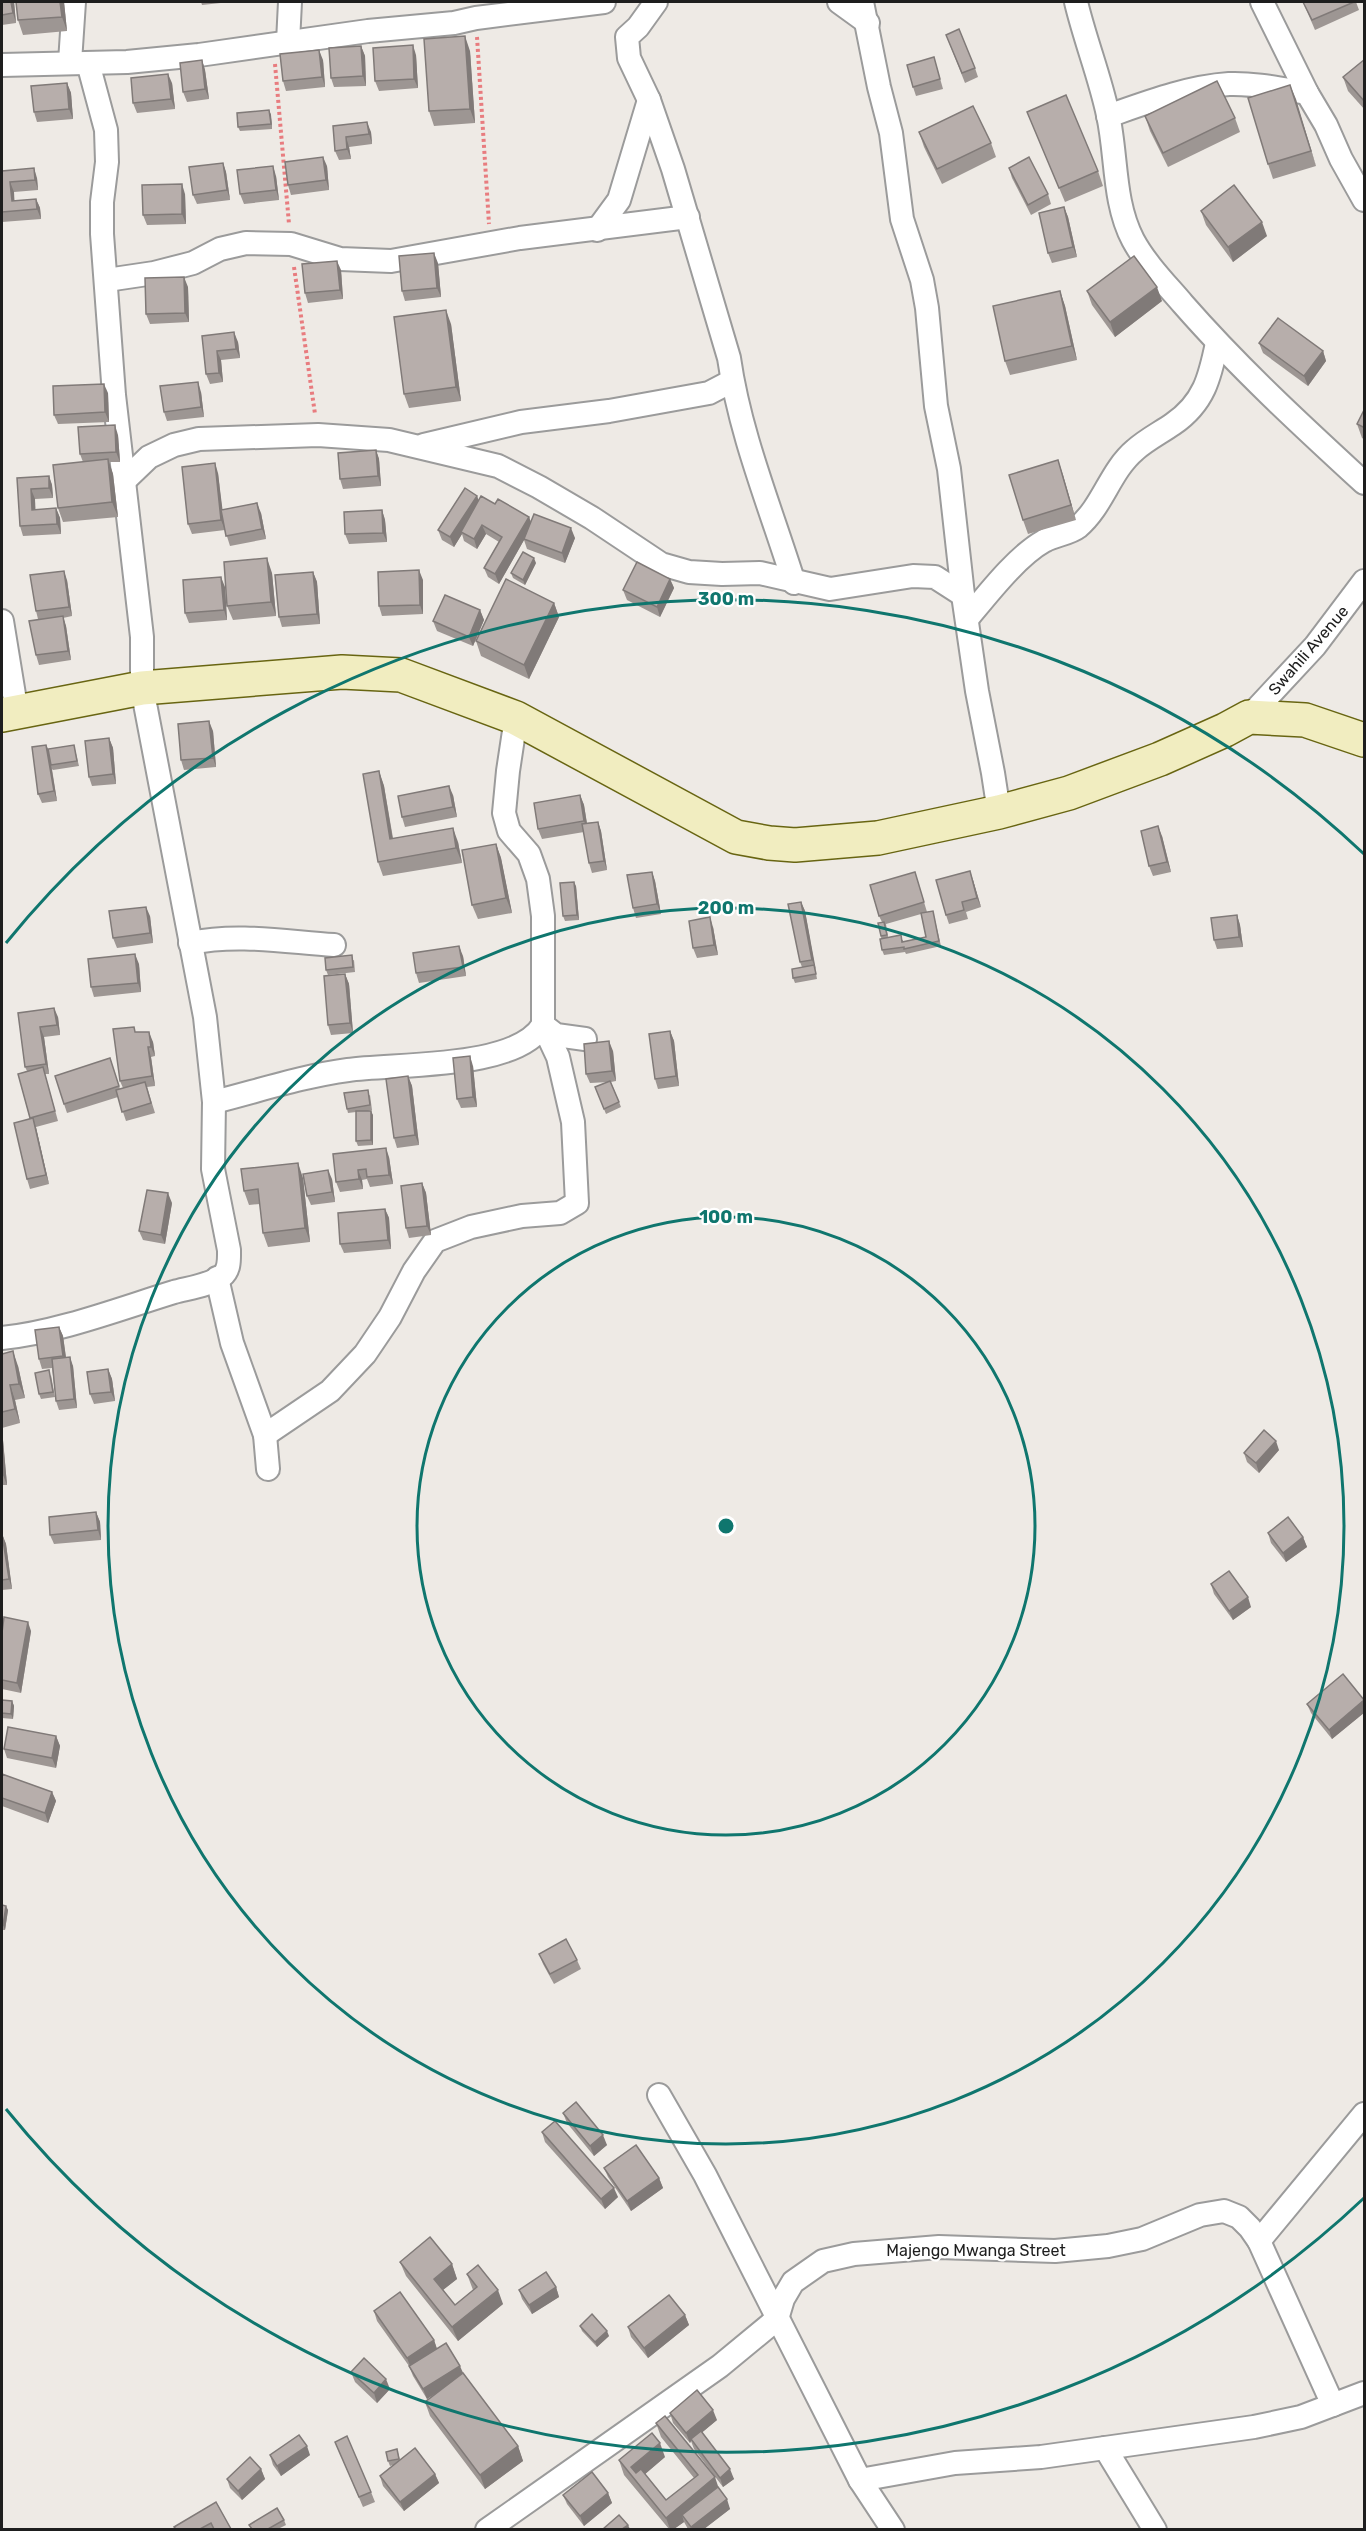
<svg xmlns="http://www.w3.org/2000/svg" width="1366" height="2531" viewBox="0 0 1366 2531" font-family="Rubik,sans-serif">
  <style>
    .lines { fill: none; stroke-linecap: round; stroke-linejoin: round }
    .street-casing { stroke: #9b9b9b; stroke-width: 26 }
    .secondary-casing { stroke: #686512; stroke-width: 36 }
    .path { stroke: #e87c7f; stroke-width: 4; stroke-dasharray: 3 3; stroke-linecap: butt }
    .street { stroke: #fff; stroke-width: 22 }
    .secondary { stroke: #f1edc0; stroke-width: 33 }
    .wall { fill: #9d9693; fill-rule: evenodd }
    .shaded-wall { fill: #807a78 }
    .building { fill: #b7aeab; stroke: #807a78; stroke-width: 1.5 }
    .ring { fill: none; stroke: #0f766e; stroke-width: 3 }
    .labels { text-anchor: middle; stroke-width: 4.5; stroke-linejoin: round; paint-order: stroke }
    .street-label { font-size: 16px; fill: #1e1e1e; stroke: #fff }
    .centre { fill: #0f766e; stroke: #fff; stroke-width: 3 }
    .ring-label { font-size: 18px; text-anchor: middle; font-weight: bold; fill: #0f766e; stroke: #fff; stroke-width: 4.5; stroke-linejoin: round; paint-order: stroke }
  </style>
  <rect width="100%" height="100%" fill="#eeeae5"/>
  <g class="lines">
    <defs>
      <g id="street">
        <path d="M 656,2 L 638,27 L 627,37 L 629,58 L 649,100 L 673,169 L 729,358 C 740,435 771,509 794,583"/>
        <path d="M 839,2 L 868,23"/>
        <path d="M 862,2 L 879,87 L 891,133 L 902,219 L 922,280 L 927,308 L 936,406 L 949,469 L 963,595 L 977,691 L 993,773 L 999,812"/>
        <path d="M 1076,2 C 1085,40 1100,77 1108,115 C 1117,156 1113,202 1133,240 C 1146,264 1166,284 1183,304 C 1239,368 1302,426 1364,483"/>
        <path d="M 1262,2 L 1307,93 L 1326,125 L 1341,159 L 1364,200"/>
        <path d="M 288,42 L 290,2"/>
        <path d="M 70,62 L 74,2"/>
        <path d="M 2,65 L 127,62 L 199,55 L 368,31 L 454,23 L 476,18 L 604,2"/>
        <path d="M 1108,116 C 1148,102 1187,87 1229,84 C 1255,83 1282,89 1307,93"/>
        <path d="M 597,230 L 619,200 L 649,100"/>
        <path d="M 107,280 L 154,273 L 193,263 L 220,249 L 246,243 L 291,244 L 340,259 L 391,261 L 520,238 L 688,217"/>
        <path d="M 424,445 L 521,422 L 609,411 L 709,393 L 732,381"/>
        <path d="M 125,480 L 149,457 L 174,445 L 199,439 L 318,435 L 389,440 L 498,466 L 539,487 L 592,518 L 661,564 L 689,572 L 722,574 L 760,573 L 830,589 L 913,576 L 935,577 L 963,595"/>
        <path d="M 967,619 C 987,595 1017,556 1044,541 C 1054,535 1069,534 1078,527 C 1103,506 1110,471 1135,450 C 1146,440 1160,433 1173,424 C 1204,403 1210,377 1217,343"/>
        <path d="M 2,621 L 17,713"/>
        <path d="M 1249,717 L 1315,646 L 1364,581"/>
        <path d="M 190,943 C 238,933 286,942 334,945"/>
        <path d="M 543,1025 L 556,1035 L 585,1039"/>
        <path d="M 214,1102 C 258,1091 303,1076 348,1070 C 396,1063 516,1070 543,1025 L 543,916 L 538,879 L 529,854 L 509,831 L 504,813 L 508,771 L 516,718"/>
        <path d="M 217,1278 L 232,1343 L 265,1435 L 268,1469"/>
        <path d="M 2,1338 C 56,1333 122,1308 174,1292 C 189,1288 211,1285 222,1276 C 230,1270 229,1259 229,1250 L 213,1169 L 214,1102 L 205,1017 L 142,688 L 142,637 L 114,395 L 102,234 L 102,202 L 107,162 L 106,130 L 88,63"/>
        <path d="M 265,1435 L 330,1391 L 365,1354 L 390,1317 L 414,1271 L 435,1241 L 471,1227 L 522,1216 L 560,1213 L 577,1203 L 573,1122 L 558,1057 L 543,1025"/>
        <path d="M 659,2095 L 705,2175 L 860,2480 L 893,2530"/>
        <path d="M 1259,2241 L 1364,2114"/>
        <path d="M 1105,2448 L 1155,2530"/>
        <path d="M 860,2480 L 955,2463 L 1041,2457 L 1254,2427 L 1301,2417 L 1364,2393"/>
        <path d="M 487,2530 L 720,2366 L 777,2319 L 783,2299 L 793,2282 L 823,2261 L 854,2254 L 939,2247 L 1055,2251 L 1108,2246 L 1142,2239 L 1200,2215 L 1224,2211 L 1239,2217 L 1250,2228 L 1259,2241 L 1333,2405"/>
      </g>
      <path id="secondary" d="M 2,715 L 142,688 L 342,672 L 401,675 L 516,718 L 736,837 L 769,843 L 795,845 L 878,838 L 999,812 L 1069,793 L 1160,759 L 1225,730 L 1249,717 L 1305,720 L 1364,740"/>
    </defs>
    <use href="#street" class="street-casing"/>
    <use href="#secondary" class="secondary-casing"/>
    <g class="path">
      <path d="M 477,37 L 489,224"/>
      <path d="M 275,64 L 289,224"/>
      <path d="M 294,267 L 315,414"/>
    </g>
    <use href="#street" class="street"/>
    <use href="#secondary" class="secondary"/>
  </g>
  <g class="wall">
    <path d="M 2,2 L 14,2 L 16,23 L 2,25 Z"/>
    <path d="M 16,2 L 64,2 L 67,31 L 23,35 L 18,20 Z"/>
    <path d="M 201,2 L 230,2 L 202,5 Z"/>
    <path d="M 1303,2 L 1356,2 L 1359,10 L 1315,30 Z"/>
    <path d="M 946,35 L 975,68 L 978,77 L 965,83 Z"/>
    <path d="M 361,46 L 365,56 L 366,86 L 334,87 L 331,78 Z"/>
    <path d="M 470,51 L 475,123 L 434,126 L 429,111 Z"/>
    <path d="M 416,55 L 418,88 L 379,91 L 375,81 Z"/>
    <path d="M 934,57 L 943,89 L 916,96 L 913,87 Z"/>
    <path d="M 1365,59 L 1365,110 L 1348,91 L 1343,77 Z"/>
    <path d="M 202,60 L 205,70 L 209,99 L 187,102 L 183,92 Z"/>
    <path d="M 323,60 L 325,87 L 286,91 L 283,81 Z"/>
    <path d="M 67,83 L 71,93 L 73,119 L 37,122 L 34,112 Z"/>
    <path d="M 172,83 L 175,109 L 137,113 L 133,103 Z"/>
    <path d="M 1290,85 L 1316,166 L 1273,179 L 1268,164 Z"/>
    <path d="M 269,110 L 271,115 L 272,129 L 240,131 L 238,127 Z"/>
    <path d="M 1027,112 L 1098,171 L 1103,186 L 1065,202 Z"/>
    <path d="M 1145,116 L 1235,118 L 1240,132 L 1168,167 L 1150,131 Z"/>
    <path d="M 333,126 L 371,132 L 372,144 L 349,147 L 351,159 L 339,160 L 335,151 Z"/>
    <path d="M 919,132 L 991,143 L 996,157 L 942,184 L 924,147 Z"/>
    <path d="M 223,163 L 226,172 L 230,200 L 197,204 L 193,195 Z"/>
    <path d="M 327,166 L 329,190 L 291,195 L 288,185 Z"/>
    <path d="M 1009,168 L 1048,194 L 1051,204 L 1031,215 L 1012,178 Z"/>
    <path d="M 2,171 L 37,178 L 38,190 L 14,192 L 14,201 L 36,199 L 40,208 L 41,219 L 2,222 Z"/>
    <path d="M 276,176 L 279,200 L 244,204 L 240,194 Z"/>
    <path d="M 185,194 L 186,224 L 147,225 L 143,215 Z"/>
    <path d="M 1064,207 L 1068,217 L 1077,257 L 1052,263 L 1048,253 Z"/>
    <path d="M 1201,211 L 1267,236 L 1233,262 L 1206,225 Z"/>
    <path d="M 438,263 L 441,297 L 405,301 L 402,291 Z"/>
    <path d="M 341,270 L 343,299 L 308,303 L 305,293 Z"/>
    <path d="M 188,287 L 189,322 L 150,324 L 146,314 Z"/>
    <path d="M 1060,291 L 1065,306 L 1077,360 L 1010,375 L 1005,361 Z"/>
    <path d="M 1087,291 L 1162,301 L 1115,337 L 1092,305 Z"/>
    <path d="M 451,324 L 461,401 L 409,408 L 404,394 Z"/>
    <path d="M 202,336 L 238,342 L 240,358 L 221,360 L 223,382 L 210,384 L 206,374 Z"/>
    <path d="M 1259,343 L 1323,351 L 1326,361 L 1308,386 L 1263,353 Z"/>
    <path d="M 201,392 L 204,417 L 167,421 L 164,412 Z"/>
    <path d="M 108,393 L 109,422 L 58,424 L 54,415 Z"/>
    <path d="M 1365,408 L 1365,440 L 1362,438 L 1357,424 Z"/>
    <path d="M 118,435 L 120,462 L 109,462 L 113,474 L 118,517 L 63,522 L 58,508 L 83,462 L 80,454 Z"/>
    <path d="M 376,450 L 379,459 L 381,486 L 343,489 L 340,479 Z"/>
    <path d="M 1058,460 L 1076,520 L 1028,534 L 1023,520 Z"/>
    <path d="M 218,473 L 222,510 L 261,513 L 266,539 L 230,546 L 225,530 L 192,534 L 188,524 Z"/>
    <path d="M 49,476 L 52,485 L 53,498 L 35,499 L 35,510 L 56,508 L 60,518 L 61,534 L 23,536 L 20,526 L 17,478 Z"/>
    <path d="M 477,496 L 479,501 L 495,504 L 529,517 L 531,522 L 575,538 L 565,563 L 527,549 L 524,540 L 499,584 L 488,577 L 484,568 L 499,542 L 486,534 L 477,549 L 464,541 L 462,534 L 454,547 L 442,540 L 438,530 Z"/>
    <path d="M 382,510 L 385,520 L 387,542 L 349,544 L 345,534 Z"/>
    <path d="M 536,563 L 525,585 L 513,578 L 511,573 Z"/>
    <path d="M 313,572 L 317,582 L 320,624 L 282,627 L 279,617 Z"/>
    <path d="M 272,573 L 276,616 L 233,620 L 227,606 Z"/>
    <path d="M 670,579 L 674,588 L 660,617 L 627,600 L 623,590 Z"/>
    <path d="M 67,580 L 72,616 L 63,618 L 66,626 L 71,660 L 39,665 L 36,655 L 38,619 L 36,611 Z"/>
    <path d="M 423,580 L 423,614 L 382,616 L 379,606 Z"/>
    <path d="M 225,587 L 227,620 L 189,623 L 185,613 Z"/>
    <path d="M 554,603 L 559,617 L 529,679 L 481,656 L 476,641 Z"/>
    <path d="M 480,610 L 484,620 L 473,646 L 437,631 L 433,621 Z"/>
    <path d="M 213,731 L 216,767 L 184,770 L 181,760 Z"/>
    <path d="M 109,738 L 113,748 L 116,784 L 92,786 L 89,777 Z"/>
    <path d="M 46,745 L 48,749 L 74,745 L 79,766 L 53,770 L 52,769 L 57,801 L 42,803 L 38,794 Z"/>
    <path d="M 379,771 L 384,786 L 393,838 L 458,842 L 462,863 L 383,876 L 378,862 Z"/>
    <path d="M 453,795 L 457,817 L 405,827 L 402,817 Z"/>
    <path d="M 580,795 L 584,805 L 587,823 L 598,822 L 601,831 L 607,870 L 592,873 L 589,863 L 584,832 L 542,839 L 538,829 Z"/>
    <path d="M 1162,836 L 1171,872 L 1153,876 L 1149,866 Z"/>
    <path d="M 496,844 L 501,858 L 512,913 L 478,919 L 472,905 Z"/>
    <path d="M 652,872 L 655,881 L 661,914 L 636,918 L 633,908 Z"/>
    <path d="M 915,872 L 927,912 L 933,911 L 934,916 L 941,946 L 906,954 L 905,952 L 884,955 L 882,950 L 881,936 L 882,922 L 879,916 ZM 921,914 L 926,937 L 903,942 L 903,940 L 888,937 L 886,924 Z"/>
    <path d="M 973,880 L 981,907 L 966,912 L 968,919 L 949,924 L 946,915 Z"/>
    <path d="M 576,886 L 579,920 L 565,921 L 563,916 Z"/>
    <path d="M 801,902 L 805,911 L 817,979 L 795,983 L 793,978 L 802,967 L 800,962 Z"/>
    <path d="M 1237,915 L 1240,925 L 1243,947 L 1217,949 L 1214,940 Z"/>
    <path d="M 150,916 L 153,943 L 117,948 L 113,938 Z"/>
    <path d="M 713,927 L 718,955 L 697,958 L 693,948 Z"/>
    <path d="M 463,956 L 466,976 L 419,983 L 416,973 Z"/>
    <path d="M 354,960 L 355,972 L 328,975 L 326,970 Z"/>
    <path d="M 139,964 L 141,992 L 94,997 L 91,987 Z"/>
    <path d="M 345,974 L 349,984 L 353,1033 L 331,1035 L 328,1025 Z"/>
    <path d="M 18,1013 L 58,1017 L 60,1035 L 44,1037 L 49,1074 L 45,1074 L 58,1121 L 36,1127 L 49,1184 L 30,1189 L 27,1179 L 30,1119 L 18,1074 L 27,1071 L 25,1067 Z"/>
    <path d="M 670,1031 L 674,1041 L 679,1086 L 658,1089 L 655,1079 Z"/>
    <path d="M 136,1032 L 153,1042 L 155,1056 L 151,1057 L 155,1086 L 147,1087 L 155,1113 L 126,1121 L 118,1097 L 67,1113 L 64,1104 L 110,1058 L 120,1089 L 123,1088 L 120,1081 Z"/>
    <path d="M 613,1051 L 616,1081 L 611,1082 L 621,1107 L 606,1114 L 595,1087 L 609,1082 L 590,1083 L 586,1074 Z"/>
    <path d="M 473,1066 L 477,1107 L 461,1108 L 457,1099 Z"/>
    <path d="M 408,1076 L 412,1086 L 419,1145 L 397,1148 L 394,1138 Z"/>
    <path d="M 370,1095 L 372,1110 L 368,1111 L 373,1115 L 373,1145 L 358,1146 L 356,1141 L 356,1112 L 348,1113 L 347,1109 Z"/>
    <path d="M 333,1154 L 389,1157 L 393,1184 L 370,1187 L 367,1179 L 362,1180 L 363,1189 L 340,1192 L 336,1182 Z"/>
    <path d="M 303,1178 L 310,1242 L 268,1247 L 263,1233 L 260,1204 L 249,1205 L 244,1191 Z"/>
    <path d="M 332,1179 L 335,1202 L 311,1205 L 307,1196 Z"/>
    <path d="M 422,1183 L 426,1193 L 431,1235 L 409,1238 L 406,1228 Z"/>
    <path d="M 172,1203 L 165,1244 L 143,1240 L 139,1231 Z"/>
    <path d="M 385,1209 L 389,1218 L 391,1249 L 344,1253 L 340,1244 Z"/>
    <path d="M 59,1327 L 63,1336 L 66,1357 L 73,1366 L 77,1408 L 59,1410 L 56,1401 L 52,1368 L 42,1369 L 39,1359 Z"/>
    <path d="M 2,1354 L 18,1366 L 25,1398 L 15,1400 L 20,1423 L 2,1428 Z"/>
    <path d="M 108,1369 L 112,1379 L 115,1401 L 94,1404 L 90,1394 Z"/>
    <path d="M 51,1375 L 55,1397 L 41,1399 L 39,1394 Z"/>
    <path d="M 2,1436 L 3,1440 L 7,1485 L 2,1485 Z"/>
    <path d="M 1279,1450 L 1259,1473 L 1247,1462 L 1244,1453 Z"/>
    <path d="M 96,1512 L 100,1522 L 101,1540 L 54,1544 L 50,1535 Z"/>
    <path d="M 1268,1533 L 1303,1537 L 1307,1547 L 1286,1562 L 1271,1543 Z"/>
    <path d="M 2,1534 L 6,1544 L 12,1589 L 2,1590 Z"/>
    <path d="M 1211,1584 L 1251,1607 L 1233,1620 L 1214,1594 Z"/>
    <path d="M 31,1631 L 21,1693 L 2,1689 L 2,1633 Z"/>
    <path d="M 2,1700 L 12,1701 L 14,1706 L 13,1719 L 2,1718 Z"/>
    <path d="M 1364,1700 L 1365,1712 L 1332,1739 L 1311,1713 L 1307,1704 Z"/>
    <path d="M 56,1736 L 60,1746 L 56,1768 L 7,1758 L 4,1749 Z"/>
    <path d="M 2,1774 L 52,1792 L 56,1801 L 48,1823 L 2,1806 Z"/>
    <path d="M 2,1905 L 8,1910 L 5,1930 L 2,1930 Z"/>
    <path d="M 539,1954 L 577,1960 L 581,1969 L 554,1984 L 543,1964 Z"/>
    <path d="M 563,2113 L 607,2145 L 594,2156 L 567,2123 Z"/>
    <path d="M 542,2132 L 618,2197 L 605,2209 L 545,2142 Z"/>
    <path d="M 604,2168 L 659,2178 L 663,2188 L 631,2211 L 608,2177 Z"/>
    <path d="M 400,2262 L 452,2264 L 457,2279 L 443,2290 L 455,2305 L 473,2290 L 467,2274 L 503,2304 L 458,2341 L 406,2276 Z"/>
    <path d="M 556,2287 L 559,2297 L 532,2314 L 522,2299 L 519,2290 Z"/>
    <path d="M 374,2311 L 434,2340 L 437,2349 L 463,2373 L 518,2446 L 523,2461 L 485,2489 L 430,2416 L 425,2402 L 434,2394 L 427,2399 L 413,2376 L 409,2366 L 377,2321 Z"/>
    <path d="M 685,2315 L 689,2325 L 648,2358 L 631,2337 L 628,2327 Z"/>
    <path d="M 580,2326 L 609,2336 L 597,2347 L 582,2331 Z"/>
    <path d="M 351,2372 L 390,2389 L 377,2403 L 355,2382 Z"/>
    <path d="M 670,2413 L 717,2420 L 702,2432 L 734,2479 L 723,2487 L 694,2449 L 691,2441 L 690,2443 L 673,2423 Z"/>
    <path d="M 656,2423 L 720,2490 L 730,2509 L 704,2529 L 687,2529 L 688,2529 L 684,2522 L 674,2529 L 669,2529 L 624,2475 L 619,2460 L 665,2457 L 645,2474 L 666,2500 L 694,2478 L 661,2437 Z"/>
    <path d="M 335,2442 L 371,2492 L 375,2502 L 363,2507 Z"/>
    <path d="M 397,2449 L 400,2460 L 435,2474 L 439,2483 L 404,2511 L 383,2486 L 380,2476 L 393,2465 L 390,2466 L 388,2461 Z"/>
    <path d="M 270,2455 L 310,2455 L 281,2476 L 273,2465 Z"/>
    <path d="M 261,2469 L 265,2479 L 242,2500 L 230,2488 L 227,2479 Z"/>
    <path d="M 608,2493 L 612,2503 L 584,2526 L 567,2504 L 563,2495 Z"/>
    <path d="M 216,2502 L 231,2529 L 175,2529 L 174,2527 Z"/>
    <path d="M 284,2520 L 286,2525 L 278,2529 L 251,2529 L 249,2525 Z"/>
  </g>
  <g class="shaded-wall">
    <path d="M 11,2 L 14,2 L 16,23 L 13,13 Z"/>
    <path d="M 60,2 L 64,2 L 67,31 L 62,17 Z"/>
    <path d="M 465,36 L 470,51 L 475,123 L 470,109 Z"/>
    <path d="M 413,45 L 416,55 L 418,88 L 414,79 Z"/>
    <path d="M 361,46 L 365,56 L 366,86 L 363,76 Z"/>
    <path d="M 319,50 L 323,60 L 325,87 L 322,77 Z"/>
    <path d="M 202,60 L 205,70 L 209,99 L 205,89 Z"/>
    <path d="M 168,74 L 172,83 L 175,109 L 171,99 Z"/>
    <path d="M 67,83 L 71,93 L 73,119 L 69,109 Z"/>
    <path d="M 1290,85 L 1296,99 L 1316,166 L 1311,151 Z"/>
    <path d="M 269,110 L 271,115 L 272,129 L 271,124 Z"/>
    <path d="M 367,122 L 371,132 L 372,144 L 369,134 Z"/>
    <path d="M 346,137 L 349,147 L 351,159 L 347,149 Z"/>
    <path d="M 323,157 L 327,166 L 329,190 L 326,180 Z"/>
    <path d="M 223,163 L 226,172 L 230,200 L 227,190 Z"/>
    <path d="M 273,166 L 276,176 L 279,200 L 276,190 Z"/>
    <path d="M 34,168 L 37,178 L 38,190 L 35,180 Z"/>
    <path d="M 10,182 L 14,192 L 15,211 L 12,201 Z"/>
    <path d="M 182,184 L 185,194 L 186,224 L 182,214 Z"/>
    <path d="M 36,199 L 40,208 L 41,219 L 37,209 Z"/>
    <path d="M 1064,207 L 1068,217 L 1077,257 L 1073,247 Z"/>
    <path d="M 1262,222 L 1267,236 L 1233,262 L 1228,247 Z"/>
    <path d="M 434,253 L 438,263 L 441,297 L 437,288 Z"/>
    <path d="M 337,261 L 341,270 L 343,299 L 340,290 Z"/>
    <path d="M 184,277 L 188,287 L 189,322 L 185,313 Z"/>
    <path d="M 1157,287 L 1162,301 L 1115,337 L 1110,322 Z"/>
    <path d="M 1060,291 L 1065,306 L 1077,360 L 1072,346 Z"/>
    <path d="M 446,310 L 451,324 L 461,401 L 456,387 Z"/>
    <path d="M 234,332 L 238,342 L 240,358 L 236,349 Z"/>
    <path d="M 217,351 L 221,360 L 223,382 L 219,373 Z"/>
    <path d="M 1323,351 L 1326,361 L 1308,386 L 1304,376 Z"/>
    <path d="M 198,382 L 201,392 L 204,417 L 201,407 Z"/>
    <path d="M 104,384 L 108,393 L 109,422 L 105,412 Z"/>
    <path d="M 115,425 L 118,435 L 120,462 L 116,452 Z"/>
    <path d="M 376,450 L 379,459 L 381,486 L 378,476 Z"/>
    <path d="M 108,459 L 113,474 L 118,517 L 112,502 Z"/>
    <path d="M 1058,460 L 1063,475 L 1076,520 L 1071,505 Z"/>
    <path d="M 215,463 L 218,473 L 225,530 L 221,520 Z"/>
    <path d="M 49,476 L 52,485 L 53,498 L 49,488 Z"/>
    <path d="M 31,489 L 35,499 L 36,520 L 32,510 Z"/>
    <path d="M 477,496 L 480,505 L 461,532 L 462,534 L 454,547 L 450,537 Z"/>
    <path d="M 257,503 L 261,513 L 266,539 L 262,529 Z"/>
    <path d="M 56,508 L 60,518 L 61,534 L 57,524 Z"/>
    <path d="M 382,510 L 385,520 L 387,542 L 383,533 Z"/>
    <path d="M 529,517 L 532,526 L 499,584 L 495,574 Z"/>
    <path d="M 482,525 L 486,534 L 477,549 L 474,539 Z"/>
    <path d="M 571,528 L 575,538 L 565,563 L 562,553 Z"/>
    <path d="M 267,558 L 272,573 L 276,616 L 271,602 Z"/>
    <path d="M 534,558 L 536,563 L 525,585 L 523,580 Z"/>
    <path d="M 419,570 L 423,580 L 423,614 L 420,605 Z"/>
    <path d="M 64,571 L 67,580 L 72,616 L 69,607 Z"/>
    <path d="M 313,572 L 317,582 L 320,624 L 317,614 Z"/>
    <path d="M 221,577 L 225,587 L 227,620 L 224,610 Z"/>
    <path d="M 670,579 L 674,588 L 660,617 L 657,607 Z"/>
    <path d="M 554,603 L 559,617 L 529,679 L 524,665 Z"/>
    <path d="M 480,610 L 484,620 L 473,646 L 469,637 Z"/>
    <path d="M 63,616 L 66,626 L 71,660 L 68,651 Z"/>
    <path d="M 209,721 L 213,731 L 216,767 L 213,758 Z"/>
    <path d="M 109,738 L 113,748 L 116,784 L 113,774 Z"/>
    <path d="M 46,745 L 50,754 L 51,765 L 57,801 L 54,791 Z"/>
    <path d="M 379,771 L 384,786 L 395,853 L 390,839 Z"/>
    <path d="M 449,786 L 453,795 L 457,817 L 453,807 Z"/>
    <path d="M 580,795 L 584,805 L 588,831 L 584,821 Z"/>
    <path d="M 598,822 L 601,831 L 607,870 L 604,861 Z"/>
    <path d="M 1158,826 L 1162,836 L 1171,872 L 1167,862 Z"/>
    <path d="M 453,828 L 458,842 L 462,863 L 456,848 Z"/>
    <path d="M 496,844 L 501,858 L 512,913 L 506,898 Z"/>
    <path d="M 970,871 L 973,880 L 981,907 L 977,898 Z"/>
    <path d="M 652,872 L 655,881 L 661,914 L 657,904 Z"/>
    <path d="M 574,882 L 576,886 L 579,920 L 577,915 Z"/>
    <path d="M 801,902 L 805,911 L 816,970 L 812,960 Z"/>
    <path d="M 146,907 L 150,916 L 153,943 L 150,933 Z"/>
    <path d="M 1237,915 L 1240,925 L 1243,947 L 1239,937 Z"/>
    <path d="M 710,917 L 713,927 L 718,955 L 714,945 Z"/>
    <path d="M 459,946 L 463,956 L 466,976 L 463,967 Z"/>
    <path d="M 135,954 L 139,964 L 141,992 L 138,983 Z"/>
    <path d="M 345,974 L 349,984 L 353,1033 L 350,1023 Z"/>
    <path d="M 54,1008 L 58,1017 L 60,1035 L 57,1025 Z"/>
    <path d="M 40,1027 L 44,1037 L 49,1074 L 46,1064 Z"/>
    <path d="M 670,1031 L 674,1041 L 679,1086 L 676,1076 Z"/>
    <path d="M 149,1032 L 153,1042 L 155,1056 L 151,1047 Z"/>
    <path d="M 609,1041 L 613,1051 L 616,1081 L 612,1071 Z"/>
    <path d="M 148,1047 L 151,1057 L 155,1086 L 152,1076 Z"/>
    <path d="M 470,1056 L 473,1066 L 477,1107 L 473,1097 Z"/>
    <path d="M 408,1076 L 412,1086 L 419,1145 L 415,1135 Z"/>
    <path d="M 371,1111 L 373,1115 L 373,1145 L 371,1140 Z"/>
    <path d="M 33,1118 L 36,1128 L 49,1184 L 46,1175 Z"/>
    <path d="M 386,1148 L 389,1157 L 393,1184 L 389,1175 Z"/>
    <path d="M 298,1163 L 303,1178 L 310,1242 L 305,1228 Z"/>
    <path d="M 328,1170 L 332,1179 L 335,1202 L 332,1192 Z"/>
    <path d="M 358,1170 L 362,1180 L 363,1189 L 359,1179 Z"/>
    <path d="M 422,1183 L 426,1193 L 431,1235 L 427,1226 Z"/>
    <path d="M 168,1193 L 172,1203 L 165,1244 L 161,1235 Z"/>
    <path d="M 385,1209 L 389,1218 L 391,1249 L 388,1240 Z"/>
    <path d="M 59,1327 L 63,1336 L 67,1366 L 63,1356 Z"/>
    <path d="M 13,1351 L 18,1366 L 25,1398 L 19,1384 Z"/>
    <path d="M 70,1357 L 73,1366 L 77,1408 L 74,1399 Z"/>
    <path d="M 108,1369 L 112,1379 L 115,1401 L 111,1392 Z"/>
    <path d="M 10,1385 L 15,1400 L 20,1423 L 15,1409 Z"/>
    <path d="M 2,1436 L 3,1440 L 7,1485 L 3,1475 L 2,1453 Z"/>
    <path d="M 1276,1441 L 1279,1450 L 1259,1473 L 1256,1463 Z"/>
    <path d="M 96,1512 L 100,1522 L 101,1540 L 98,1530 Z"/>
    <path d="M 2,1534 L 6,1544 L 12,1589 L 9,1579 Z"/>
    <path d="M 1303,1537 L 1307,1547 L 1286,1562 L 1283,1553 Z"/>
    <path d="M 1248,1597 L 1251,1607 L 1233,1620 L 1229,1611 Z"/>
    <path d="M 28,1622 L 31,1631 L 21,1693 L 17,1683 Z"/>
    <path d="M 1364,1700 L 1365,1712 L 1332,1739 L 1329,1730 Z"/>
    <path d="M 12,1701 L 14,1706 L 13,1719 L 11,1714 Z"/>
    <path d="M 56,1736 L 60,1746 L 56,1768 L 52,1758 Z"/>
    <path d="M 52,1792 L 56,1801 L 48,1823 L 45,1813 Z"/>
    <path d="M 6,1906 L 8,1910 L 5,1930 L 3,1925 Z"/>
    <path d="M 603,2135 L 607,2145 L 594,2156 L 590,2146 Z"/>
    <path d="M 659,2178 L 663,2188 L 631,2211 L 627,2201 Z"/>
    <path d="M 614,2188 L 618,2197 L 605,2209 L 601,2199 Z"/>
    <path d="M 452,2264 L 457,2279 L 439,2293 L 434,2279 Z"/>
    <path d="M 556,2287 L 559,2297 L 532,2314 L 529,2305 Z"/>
    <path d="M 498,2290 L 503,2304 L 458,2341 L 452,2327 Z"/>
    <path d="M 685,2315 L 689,2325 L 648,2358 L 644,2348 Z"/>
    <path d="M 607,2331 L 609,2336 L 597,2347 L 595,2342 Z"/>
    <path d="M 434,2340 L 437,2349 L 411,2368 L 407,2358 Z"/>
    <path d="M 460,2366 L 464,2375 L 427,2399 L 423,2389 Z"/>
    <path d="M 386,2379 L 390,2389 L 377,2403 L 374,2393 Z"/>
    <path d="M 713,2410 L 717,2420 L 692,2441 L 691,2439 L 691,2441 L 690,2443 L 686,2433 Z"/>
    <path d="M 660,2443 L 665,2457 L 637,2481 L 631,2467 Z"/>
    <path d="M 307,2446 L 310,2455 L 281,2476 L 277,2466 Z"/>
    <path d="M 518,2446 L 523,2461 L 485,2489 L 480,2475 Z"/>
    <path d="M 261,2469 L 265,2479 L 242,2500 L 238,2491 Z"/>
    <path d="M 730,2469 L 734,2479 L 723,2487 L 720,2478 Z"/>
    <path d="M 435,2474 L 439,2483 L 404,2511 L 400,2502 Z"/>
    <path d="M 715,2477 L 720,2492 L 682,2515 L 684,2522 L 674,2529 L 670,2529 L 666,2518 Z"/>
    <path d="M 608,2493 L 612,2503 L 584,2526 L 580,2516 Z"/>
    <path d="M 727,2499 L 730,2509 L 704,2529 L 692,2529 L 691,2527 Z"/>
    <path d="M 628,2525 L 630,2529 L 622,2529 Z"/>
  </g>
  <g class="building">
    <path d="M 2,2 L 11,2 L 13,13 L 2,15 Z"/>
    <path d="M 16,2 L 60,2 L 62,17 L 18,20 Z"/>
    <path d="M 1303,2 L 1354,2 L 1312,20 Z"/>
    <path d="M 959,29 L 975,68 L 962,73 L 946,35 Z"/>
    <path d="M 465,36 L 470,109 L 429,111 L 424,39 Z"/>
    <path d="M 413,45 L 414,79 L 375,81 L 373,48 Z"/>
    <path d="M 361,46 L 363,76 L 331,78 L 329,48 Z"/>
    <path d="M 319,50 L 322,77 L 283,81 L 280,54 Z"/>
    <path d="M 934,57 L 940,79 L 913,87 L 907,65 Z"/>
    <path d="M 1365,59 L 1365,102 L 1343,77 Z"/>
    <path d="M 202,60 L 205,89 L 183,92 L 180,63 Z"/>
    <path d="M 168,74 L 171,99 L 133,103 L 131,78 Z"/>
    <path d="M 1217,81 L 1235,118 L 1163,153 L 1145,116 Z"/>
    <path d="M 67,83 L 69,109 L 34,112 L 31,86 Z"/>
    <path d="M 1290,85 L 1311,151 L 1268,164 L 1248,98 Z"/>
    <path d="M 1066,95 L 1098,171 L 1059,188 L 1027,112 Z"/>
    <path d="M 973,106 L 991,143 L 937,169 L 919,132 Z"/>
    <path d="M 269,110 L 271,124 L 238,127 L 237,113 Z"/>
    <path d="M 367,122 L 369,134 L 346,137 L 347,149 L 335,151 L 333,126 Z"/>
    <path d="M 323,157 L 326,180 L 288,185 L 285,162 Z"/>
    <path d="M 1029,157 L 1048,194 L 1028,205 L 1009,168 Z"/>
    <path d="M 223,163 L 227,190 L 193,195 L 189,167 Z"/>
    <path d="M 273,166 L 276,190 L 240,194 L 237,170 Z"/>
    <path d="M 34,168 L 35,180 L 10,182 L 12,201 L 36,199 L 37,209 L 2,212 L 2,171 Z"/>
    <path d="M 182,184 L 182,214 L 143,215 L 142,185 Z"/>
    <path d="M 1234,185 L 1262,222 L 1228,247 L 1201,211 Z"/>
    <path d="M 1064,207 L 1073,247 L 1048,253 L 1039,213 Z"/>
    <path d="M 434,253 L 437,288 L 402,291 L 399,256 Z"/>
    <path d="M 1134,256 L 1157,287 L 1110,322 L 1087,291 Z"/>
    <path d="M 337,261 L 340,290 L 305,293 L 302,264 Z"/>
    <path d="M 184,277 L 185,313 L 146,314 L 145,278 Z"/>
    <path d="M 1060,291 L 1072,346 L 1005,361 L 993,306 Z"/>
    <path d="M 446,310 L 456,387 L 404,394 L 394,317 Z"/>
    <path d="M 1278,318 L 1323,351 L 1304,376 L 1259,343 Z"/>
    <path d="M 234,332 L 236,349 L 217,351 L 219,373 L 206,374 L 202,336 Z"/>
    <path d="M 198,382 L 201,407 L 164,412 L 160,386 Z"/>
    <path d="M 104,384 L 105,412 L 54,415 L 53,386 Z"/>
    <path d="M 1365,408 L 1365,428 L 1357,424 Z"/>
    <path d="M 115,425 L 116,452 L 80,454 L 78,427 Z"/>
    <path d="M 376,450 L 378,476 L 340,479 L 338,453 Z"/>
    <path d="M 108,459 L 112,502 L 58,508 L 53,465 Z"/>
    <path d="M 1058,460 L 1071,505 L 1023,520 L 1009,475 Z"/>
    <path d="M 215,463 L 221,520 L 188,524 L 182,467 Z"/>
    <path d="M 49,476 L 49,488 L 31,489 L 32,510 L 56,508 L 57,524 L 20,526 L 17,478 Z"/>
    <path d="M 465,488 L 477,496 L 450,537 L 438,530 Z"/>
    <path d="M 481,496 L 495,504 L 498,499 L 529,517 L 495,574 L 484,568 L 502,537 L 482,525 L 474,539 L 461,532 Z"/>
    <path d="M 257,503 L 262,529 L 226,536 L 221,510 Z"/>
    <path d="M 382,510 L 383,533 L 345,534 L 344,512 Z"/>
    <path d="M 534,514 L 571,528 L 562,553 L 524,539 Z"/>
    <path d="M 523,552 L 534,558 L 523,580 L 511,573 Z"/>
    <path d="M 267,558 L 271,602 L 227,606 L 224,562 Z"/>
    <path d="M 637,562 L 670,579 L 657,607 L 623,590 Z"/>
    <path d="M 419,570 L 420,605 L 379,606 L 378,572 Z"/>
    <path d="M 64,571 L 69,607 L 36,611 L 30,575 Z"/>
    <path d="M 313,572 L 317,614 L 279,617 L 275,575 Z"/>
    <path d="M 221,577 L 224,610 L 185,613 L 183,580 Z"/>
    <path d="M 506,579 L 554,603 L 524,665 L 476,641 Z"/>
    <path d="M 445,595 L 480,610 L 469,637 L 433,621 Z"/>
    <path d="M 63,616 L 68,651 L 36,655 L 29,621 Z"/>
    <path d="M 209,721 L 213,758 L 181,760 L 178,724 Z"/>
    <path d="M 109,738 L 113,774 L 89,777 L 85,741 Z"/>
    <path d="M 46,745 L 54,791 L 38,794 L 32,747 Z"/>
    <path d="M 74,745 L 77,761 L 51,765 L 48,749 Z"/>
    <path d="M 379,771 L 390,839 L 453,828 L 456,848 L 378,862 L 363,774 Z"/>
    <path d="M 449,786 L 453,807 L 402,817 L 398,796 Z"/>
    <path d="M 580,795 L 584,821 L 538,829 L 534,803 Z"/>
    <path d="M 598,822 L 604,861 L 589,863 L 582,824 Z"/>
    <path d="M 1158,826 L 1167,862 L 1149,866 L 1141,831 Z"/>
    <path d="M 496,844 L 506,898 L 472,905 L 462,850 Z"/>
    <path d="M 970,871 L 977,898 L 962,902 L 964,910 L 946,915 L 936,880 Z"/>
    <path d="M 652,872 L 657,904 L 633,908 L 627,875 Z"/>
    <path d="M 915,872 L 924,902 L 879,916 L 870,885 Z"/>
    <path d="M 574,882 L 577,915 L 563,916 L 560,883 Z"/>
    <path d="M 801,902 L 812,960 L 800,962 L 788,904 Z"/>
    <path d="M 146,907 L 150,933 L 113,938 L 109,911 Z"/>
    <path d="M 933,911 L 939,941 L 904,949 L 904,947 L 882,950 L 880,939 L 901,935 L 902,942 L 926,937 L 921,913 Z"/>
    <path d="M 1237,915 L 1239,937 L 1214,940 L 1211,918 Z"/>
    <path d="M 710,917 L 714,945 L 693,948 L 689,921 Z"/>
    <path d="M 884,922 L 887,935 L 881,936 L 878,923 Z"/>
    <path d="M 459,946 L 463,967 L 416,973 L 413,953 Z"/>
    <path d="M 135,954 L 138,983 L 91,987 L 88,959 Z"/>
    <path d="M 352,955 L 353,967 L 326,970 L 325,958 Z"/>
    <path d="M 814,965 L 816,974 L 793,978 L 792,969 Z"/>
    <path d="M 345,974 L 350,1023 L 328,1025 L 324,976 Z"/>
    <path d="M 54,1008 L 57,1025 L 40,1027 L 46,1064 L 25,1067 L 18,1013 Z"/>
    <path d="M 134,1027 L 135,1032 L 149,1032 L 151,1047 L 148,1047 L 152,1076 L 120,1081 L 113,1029 Z"/>
    <path d="M 670,1031 L 676,1076 L 655,1079 L 649,1034 Z"/>
    <path d="M 609,1041 L 612,1071 L 586,1074 L 584,1044 Z"/>
    <path d="M 470,1056 L 473,1097 L 457,1099 L 453,1058 Z"/>
    <path d="M 110,1058 L 119,1086 L 64,1104 L 55,1076 Z"/>
    <path d="M 43,1067 L 55,1111 L 30,1118 L 18,1074 Z"/>
    <path d="M 408,1076 L 415,1135 L 394,1138 L 386,1079 Z"/>
    <path d="M 610,1081 L 619,1102 L 604,1109 L 595,1087 Z"/>
    <path d="M 145,1082 L 151,1103 L 122,1112 L 116,1090 Z"/>
    <path d="M 368,1090 L 370,1105 L 347,1109 L 344,1093 Z"/>
    <path d="M 356,1111 L 371,1111 L 371,1140 L 356,1141 Z"/>
    <path d="M 33,1118 L 46,1175 L 27,1179 L 14,1123 Z"/>
    <path d="M 386,1148 L 389,1175 L 367,1177 L 366,1169 L 358,1170 L 359,1179 L 336,1182 L 333,1154 Z"/>
    <path d="M 298,1163 L 305,1228 L 263,1233 L 258,1189 L 244,1191 L 241,1169 Z"/>
    <path d="M 328,1170 L 332,1192 L 307,1196 L 303,1174 Z"/>
    <path d="M 422,1183 L 427,1226 L 406,1228 L 401,1186 Z"/>
    <path d="M 147,1190 L 168,1193 L 161,1235 L 139,1231 Z"/>
    <path d="M 385,1209 L 388,1240 L 340,1244 L 338,1213 Z"/>
    <path d="M 59,1327 L 63,1356 L 39,1359 L 35,1330 Z"/>
    <path d="M 13,1351 L 19,1384 L 10,1385 L 15,1409 L 2,1412 L 2,1354 Z"/>
    <path d="M 70,1357 L 74,1399 L 56,1401 L 52,1359 Z"/>
    <path d="M 108,1369 L 111,1392 L 90,1394 L 87,1372 Z"/>
    <path d="M 49,1370 L 53,1392 L 39,1394 L 35,1373 Z"/>
    <path d="M 1264,1430 L 1276,1441 L 1256,1463 L 1244,1453 Z"/>
    <path d="M 2,1453 L 3,1475 L 2,1475 Z"/>
    <path d="M 96,1512 L 98,1530 L 50,1535 L 49,1517 Z"/>
    <path d="M 1288,1517 L 1303,1537 L 1283,1553 L 1268,1533 Z"/>
    <path d="M 2,1534 L 9,1579 L 2,1580 Z"/>
    <path d="M 1229,1571 L 1248,1597 L 1229,1611 L 1211,1584 Z"/>
    <path d="M 4,1617 L 28,1622 L 17,1683 L 2,1680 L 2,1633 Z"/>
    <path d="M 1343,1674 L 1364,1700 L 1329,1730 L 1307,1704 Z"/>
    <path d="M 2,1700 L 12,1701 L 11,1714 L 2,1713 Z"/>
    <path d="M 8,1727 L 56,1736 L 52,1758 L 4,1749 Z"/>
    <path d="M 2,1774 L 52,1792 L 45,1813 L 2,1798 Z"/>
    <path d="M 2,1905 L 6,1906 L 3,1925 L 2,1925 Z"/>
    <path d="M 566,1939 L 577,1960 L 550,1974 L 539,1954 Z"/>
    <path d="M 576,2102 L 603,2135 L 590,2146 L 563,2113 Z"/>
    <path d="M 555,2121 L 614,2188 L 601,2199 L 542,2132 Z"/>
    <path d="M 636,2145 L 659,2178 L 627,2201 L 604,2168 Z"/>
    <path d="M 430,2237 L 452,2264 L 434,2279 L 455,2305 L 477,2287 L 467,2274 L 478,2265 L 498,2290 L 452,2327 L 400,2262 Z"/>
    <path d="M 546,2272 L 556,2287 L 529,2305 L 519,2290 Z"/>
    <path d="M 400,2292 L 434,2340 L 407,2358 L 374,2311 Z"/>
    <path d="M 669,2295 L 685,2315 L 644,2348 L 628,2327 Z"/>
    <path d="M 592,2314 L 607,2331 L 595,2342 L 580,2326 Z"/>
    <path d="M 446,2343 L 460,2366 L 423,2389 L 409,2366 Z"/>
    <path d="M 364,2358 L 386,2379 L 374,2393 L 351,2372 Z"/>
    <path d="M 463,2373 L 518,2446 L 480,2475 L 425,2402 Z"/>
    <path d="M 697,2390 L 713,2410 L 686,2433 L 670,2413 Z"/>
    <path d="M 665,2416 L 715,2477 L 666,2518 L 619,2460 L 652,2433 L 660,2443 L 631,2467 L 636,2473 L 641,2469 L 666,2500 L 698,2475 L 656,2423 Z"/>
    <path d="M 701,2431 L 730,2469 L 720,2478 L 691,2439 Z"/>
    <path d="M 299,2435 L 307,2446 L 277,2466 L 270,2455 Z"/>
    <path d="M 347,2436 L 371,2492 L 359,2497 L 335,2442 Z"/>
    <path d="M 415,2448 L 435,2474 L 400,2502 L 380,2476 Z"/>
    <path d="M 397,2449 L 399,2459 L 388,2461 L 386,2452 Z"/>
    <path d="M 250,2457 L 261,2469 L 238,2491 L 227,2479 Z"/>
    <path d="M 592,2472 L 608,2493 L 580,2516 L 563,2495 Z"/>
    <path d="M 718,2487 L 727,2499 L 691,2527 L 682,2515 Z"/>
    <path d="M 216,2502 L 231,2529 L 214,2529 L 211,2523 L 200,2529 L 176,2529 L 174,2527 Z"/>
    <path d="M 277,2508 L 284,2520 L 268,2529 L 252,2529 L 249,2525 Z"/>
    <path d="M 619,2515 L 628,2525 L 622,2529 L 603,2529 Z"/>
  </g>
  <g class="ring">
    <circle cx="726" cy="1526" r="309"/>
    <circle cx="726" cy="1526" r="618"/>
    <path d="M1364 2198A927 927 0 0 1 6 2109M6 943A927 927 0 0 1 1364 854"/>
  </g>
  <g class="labels">
    <g class="street-label">
      <text transform="translate(1308 650) rotate(-49)" y="6">Swahili Avenue</text>
      <text x="976" y="2256">Majengo Mwanga Street</text>
    </g>
  </g>
  <circle cx="726" cy="1526" r="9" class="centre"/>
  <g class="ring-label">
    <text x="726" y="605">300 m</text>
    <text x="726" y="914">200 m</text>
    <text x="726" y="1223">100 m</text>
  </g>
  <rect width="1366" height="2531" fill="none" stroke="#1e1e1e" stroke-width="6"/>
</svg>
